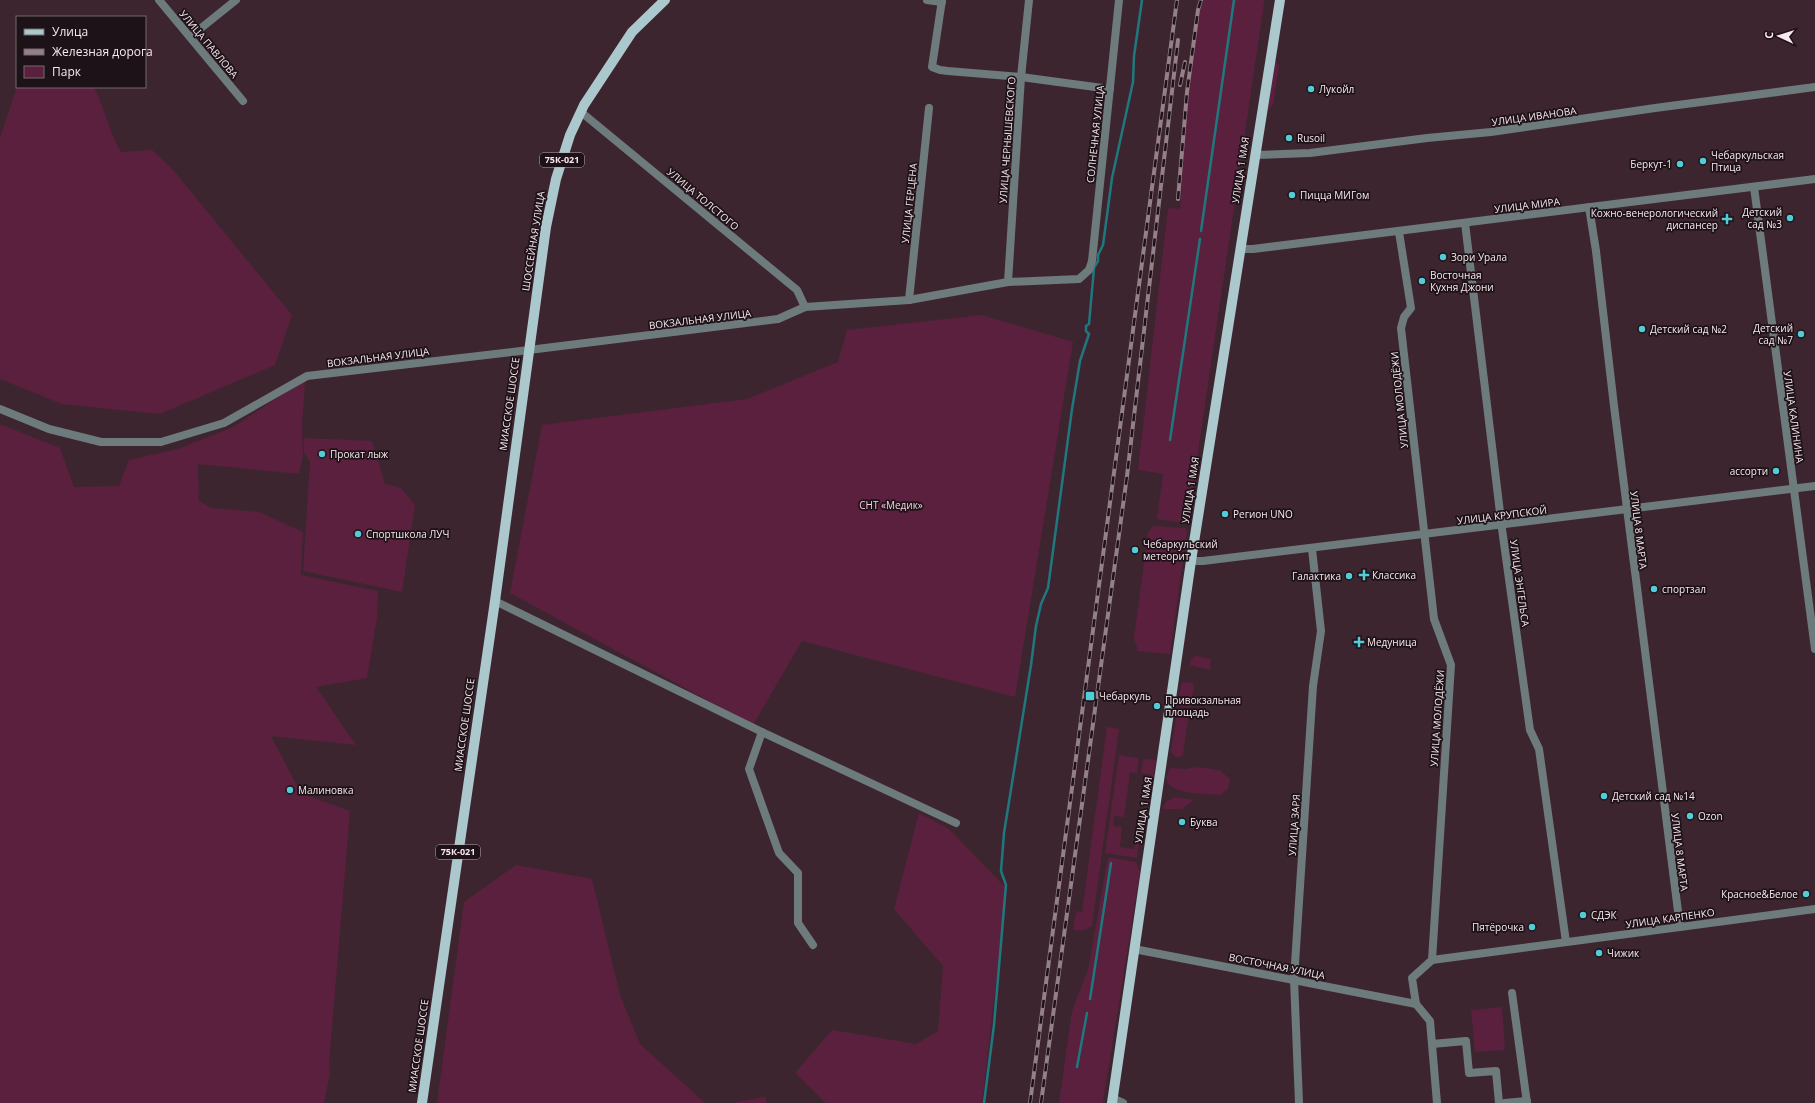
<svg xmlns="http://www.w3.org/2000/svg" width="1815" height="1103" viewBox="0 0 1815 1103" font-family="'Open Sans',sans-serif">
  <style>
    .green { fill: #5a203d }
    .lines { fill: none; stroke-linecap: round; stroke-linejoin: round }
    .stream { stroke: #20787f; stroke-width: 2.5 }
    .minor { stroke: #6d7b7d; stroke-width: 8 }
    .primary { stroke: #abc9cc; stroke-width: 10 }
    .rail-casing { stroke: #958089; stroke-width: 4 }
    .rail { stroke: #1d1217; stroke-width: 2.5; stroke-dasharray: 8; stroke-linecap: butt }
    .poi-dot { fill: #52ccd6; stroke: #1d1217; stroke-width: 1.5 }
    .labels { text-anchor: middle; stroke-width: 3.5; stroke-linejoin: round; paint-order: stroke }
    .shield { fill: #1d1217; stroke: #b6a8ae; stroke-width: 1 }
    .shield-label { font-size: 9px; font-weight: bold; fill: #f8e8ee }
    .street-label { font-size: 10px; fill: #f8e8ee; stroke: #1d1217 }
    .poi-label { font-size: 10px; fill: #f8e8ee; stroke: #1d1217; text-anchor: start }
    .park-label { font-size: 10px; fill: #f9cfe1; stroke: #1d1217 }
  </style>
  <rect width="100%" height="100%" fill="#3d2530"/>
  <g class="green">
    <path d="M 1203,0 L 1264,0 L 1264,3 L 1188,521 L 1184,523 L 1157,519 L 1163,474 L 1138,470 L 1168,208 L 1180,209 L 1188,93 L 1200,10 Z"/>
    <path d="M 1274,61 L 1276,61 L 1279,65 L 1273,105 L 1269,109 L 1266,108 Z"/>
    <path d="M 17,87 L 94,87 C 105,109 109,132 121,152 L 152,150 L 174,171 L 292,315 L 275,365 L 160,414 L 62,404 L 0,379 L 0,138 Z"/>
    <path d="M 982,315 L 1073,342 L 1015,697 L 802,641 L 753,725 L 510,593 L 542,425 L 747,399 L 838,362 L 847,330 Z"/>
    <path d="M 305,380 L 302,426 L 303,454 L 299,474 L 198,464 L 199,501 L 211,508 L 259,512 L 303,532 L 301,575 L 378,591 L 377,618 L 367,678 L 316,687 L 356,745 L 271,736 L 301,793 L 350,811 L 329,1063 L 330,1074 L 324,1103 L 0,1103 L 0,424 L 60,448 L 74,487 L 119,486 L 129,460 L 178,449 L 233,427 Z"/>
    <path d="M 304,438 L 372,441 L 385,484 L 401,488 L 415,505 L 402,592 L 303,571 L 310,462 L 304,452 Z"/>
    <path d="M 1156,526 L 1185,528 L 1187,531 L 1170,654 L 1168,654 L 1138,651 L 1134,638 L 1148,533 L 1152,527 Z"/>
    <path d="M 1196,656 L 1211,659 L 1210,670 L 1190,665 L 1190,661 L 1192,658 Z"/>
    <path d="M 1184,682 L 1192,683 L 1194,686 L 1190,708 L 1178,706 L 1181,684 Z"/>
    <path d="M 1177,711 L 1189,713 L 1183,754 L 1180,757 L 1176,757 L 1171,752 Z"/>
    <path d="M 1107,727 L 1119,729 L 1092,926 L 1083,931 L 1073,930 L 1076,911 L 1082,912 Z"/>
    <path d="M 1119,755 L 1139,758 L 1137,773 L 1130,772 L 1124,817 L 1114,816 L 1113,826 L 1122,827 L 1120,847 L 1134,849 L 1136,832 L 1141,830 L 1137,858 L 1105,853 Z"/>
    <path d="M 1143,759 L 1156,760 L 1148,807 L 1152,775 L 1141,773 Z"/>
    <path d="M 1198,767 L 1219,770 L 1230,779 L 1228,789 L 1220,795 C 1208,794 1163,795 1167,776 C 1168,772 1168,771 1171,768 L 1185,769 Z"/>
    <path d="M 1175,797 L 1194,800 L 1182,809 L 1162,809 L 1166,802 Z"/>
    <path d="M 919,813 L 949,829 L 1007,889 L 982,1103 L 826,1103 L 795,1073 L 832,1030 L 916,1044 L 938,1031 L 943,966 L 894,909 Z"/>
    <path d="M 1108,857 L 1136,862 L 1140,872 L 1103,1103 L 1059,1103 L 1072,1011 L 1088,970 Z"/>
    <path d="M 516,865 L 592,879 L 620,995 L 640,1044 L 705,1103 L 437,1103 L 464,902 Z"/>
    <path d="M 1502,1007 L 1505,1050 L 1475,1052 L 1471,1010 Z"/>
    <path d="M 765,1097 L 767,1103 L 732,1103 L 764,1097 Z"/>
  </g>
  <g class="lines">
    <g class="stream">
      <path d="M 1201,231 L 1234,0"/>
      <path d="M 1170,440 L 1200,239"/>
      <path d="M 1090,999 L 1111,863"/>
      <path d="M 1077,1067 L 1087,1013"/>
      <path d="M 984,1103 L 994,1025 L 1006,885 L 1001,871 L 1004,833 L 1031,665 L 1036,626 L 1041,604 L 1048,588 L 1072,409 L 1080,361 L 1089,334 L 1086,331 L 1086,326 L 1089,324 L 1094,268 L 1098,261 L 1098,255 L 1103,245 L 1112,178 L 1133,82 L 1134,56 L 1142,0"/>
    </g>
    <g class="minor">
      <path d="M 159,0 L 243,101"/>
      <path d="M 927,0 L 942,2"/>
      <path d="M 942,0 L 932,67 L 940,70 L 948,71 L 1021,77 L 1110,89"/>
      <path d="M 190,37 L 236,0"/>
      <path d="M 581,112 L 797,290 L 805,307"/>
      <path d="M 1255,155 L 1310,153 L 1427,138 L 1491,132 L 1655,108 L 1815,87"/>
      <path d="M 1754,187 L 1815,649"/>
      <path d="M 1589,207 L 1596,251 L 1614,406 L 1680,927"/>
      <path d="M 1465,223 L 1502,529 L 1530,730 L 1539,749 L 1566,942"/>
      <path d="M 1399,232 L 1411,308 L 1404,317 L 1401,328 L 1434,619 L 1451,665 L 1432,960 L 1412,978 L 1416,1004 L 1430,1021 L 1437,1103"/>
      <path d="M 1240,249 L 1253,249 L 1815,179"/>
      <path d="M 1008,282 L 1021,77 L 1029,0"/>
      <path d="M 909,300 L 929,108"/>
      <path d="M 0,409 L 49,429 L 101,442 L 161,442 L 224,423 L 307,376 L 529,350 L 778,319 L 805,307 L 909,300 L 1008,282 L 1079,279 L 1089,270 L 1092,261 L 1119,0"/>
      <path d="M 1191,561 L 1203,561 L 1815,486"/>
      <path d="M 495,601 L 762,732 L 956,823"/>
      <path d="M 762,732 L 749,769 L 779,853 L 798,873 L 798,923 L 813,945"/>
      <path d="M 1134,949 L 1416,1004"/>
      <path d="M 1432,960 L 1815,909"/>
      <path d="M 1512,993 L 1527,1103"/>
      <path d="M 1432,1044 L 1466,1041 L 1469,1073 L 1496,1071 L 1499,1103"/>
      <path d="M 1112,1098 L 1123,1103"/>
      <path d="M 1299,1103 L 1294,979 L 1313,686 L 1321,631 L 1312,549"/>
      <path d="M 1505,1103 L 1527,1101"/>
    </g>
    <g class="primary">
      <path d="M 422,1103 L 495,601 L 546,227 L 556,179 L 570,135 L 584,105 L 632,32 L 665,0"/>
      <path d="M 1112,1103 L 1191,561 L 1280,0"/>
    </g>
    <defs>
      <g id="rail">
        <path d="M 1180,85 L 1185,62"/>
        <path d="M 1178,199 L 1187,92 L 1198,10 L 1201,0"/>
        <path d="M 1030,1103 L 1177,0"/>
        <path d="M 1041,1103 L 1127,476 L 1178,40"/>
      </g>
    </defs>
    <use href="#rail" class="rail-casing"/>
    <use href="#rail" class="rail"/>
  </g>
  <g class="poi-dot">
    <circle cx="1311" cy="89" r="4"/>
    <circle cx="1289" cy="138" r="4"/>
    <circle cx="1703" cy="161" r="4"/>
    <circle cx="1680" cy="164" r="4"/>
    <circle cx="1292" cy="195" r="4"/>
    <circle cx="1790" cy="218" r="4"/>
    <path d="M1725 213h4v4h4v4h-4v4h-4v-4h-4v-4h4z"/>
    <circle cx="1443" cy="257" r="4"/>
    <circle cx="1422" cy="281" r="4"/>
    <circle cx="1642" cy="329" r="4"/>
    <circle cx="1801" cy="334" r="4"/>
    <circle cx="322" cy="454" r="4"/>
    <circle cx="1776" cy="471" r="4"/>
    <circle cx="1225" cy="514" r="4"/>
    <circle cx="358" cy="534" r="4"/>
    <circle cx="1135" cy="550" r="4"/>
    <path d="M1362 569h4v4h4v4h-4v4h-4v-4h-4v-4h4z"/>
    <circle cx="1349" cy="576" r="4"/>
    <circle cx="1654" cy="589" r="4"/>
    <path d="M1357 636h4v4h4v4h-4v4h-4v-4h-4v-4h4z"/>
    <rect x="1085" y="691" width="10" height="10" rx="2"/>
    <circle cx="1157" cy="706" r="4"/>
    <circle cx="290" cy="790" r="4"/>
    <circle cx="1604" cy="796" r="4"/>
    <circle cx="1690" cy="816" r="4"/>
    <circle cx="1182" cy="822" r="4"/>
    <circle cx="1806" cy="894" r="4"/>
    <circle cx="1583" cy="915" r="4"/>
    <circle cx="1532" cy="927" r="4"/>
    <circle cx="1599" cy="953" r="4"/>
  </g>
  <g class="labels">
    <g class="shield">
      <rect x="540" y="153" width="44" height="14" rx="3"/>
      <rect x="436" y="845" width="44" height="14" rx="3"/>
    </g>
    <g class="shield-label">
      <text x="562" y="163">75К-021</text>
      <text x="458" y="855">75К-021</text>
    </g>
    <g class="street-label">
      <text transform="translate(209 44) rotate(50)" y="4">УЛИЦА ПАВЛОВА</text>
      <text transform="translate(1534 116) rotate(-8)" y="4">УЛИЦА ИВАНОВА</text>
      <text transform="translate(1095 134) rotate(-84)" y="4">СОЛНЕЧНАЯ УЛИЦА</text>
      <text transform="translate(1007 140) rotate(-86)" y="4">УЛИЦА ЧЕРНЫШЕВСКОГО</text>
      <text transform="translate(1240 170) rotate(-81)" y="4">УЛИЦА 1 МАЯ</text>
      <text transform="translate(703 199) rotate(40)" y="4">УЛИЦА ТОЛСТОГО</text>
      <text transform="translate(909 203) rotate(-84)" y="4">УЛИЦА ГЕРЦЕНА</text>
      <text transform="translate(1527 205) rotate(-7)" y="4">УЛИЦА МИРА</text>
      <text transform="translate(533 241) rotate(-81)" y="4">ШОССЕЙНАЯ УЛИЦА</text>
      <text transform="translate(700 319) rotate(-7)" y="4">ВОКЗАЛЬНАЯ УЛИЦА</text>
      <text transform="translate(378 357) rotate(-7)" y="4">ВОКЗАЛЬНАЯ УЛИЦА</text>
      <text transform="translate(1399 400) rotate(-96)" y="4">УЛИЦА МОЛОДЁЖИ</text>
      <text transform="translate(509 404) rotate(-82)" y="4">МИАССКОЕ ШОССЕ</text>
      <text transform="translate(1794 417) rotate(82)" y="4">УЛИЦА КАЛИНИНА</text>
      <text transform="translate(1190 490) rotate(-81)" y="4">УЛИЦА 1 МАЯ</text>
      <text transform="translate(1502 515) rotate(-7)" y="4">УЛИЦА КРУПСКОЙ</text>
      <text transform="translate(1639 530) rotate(83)" y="4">УЛИЦА 8 МАРТА</text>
      <text transform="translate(1520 583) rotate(82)" y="4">УЛИЦА ЭНГЕЛЬСА</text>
      <text transform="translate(1437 718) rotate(-86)" y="4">УЛИЦА МОЛОДЁЖИ</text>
      <text transform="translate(464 725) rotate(-82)" y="4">МИАССКОЕ ШОССЕ</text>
      <text transform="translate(1143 810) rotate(-81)" y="4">УЛИЦА 1 МАЯ</text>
      <text transform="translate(1294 825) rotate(-86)" y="4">УЛИЦА ЗАРЯ</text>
      <text transform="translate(1680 852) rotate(83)" y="4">УЛИЦА 8 МАРТА</text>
      <text transform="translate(1670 918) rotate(-8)" y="4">УЛИЦА КАРПЕНКО</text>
      <text transform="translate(1277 966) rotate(11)" y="4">ВОСТОЧНАЯ УЛИЦА</text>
      <text transform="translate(418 1046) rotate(-82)" y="4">МИАССКОЕ ШОССЕ</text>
    </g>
    <g class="poi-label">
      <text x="1319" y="93">Лукойл</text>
      <text x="1297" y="142">Rusoil</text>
      <text x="1711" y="159">Чебаркульская<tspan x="1711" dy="12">Птица</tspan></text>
      <text x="1672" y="168" text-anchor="end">Беркут-1</text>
      <text x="1300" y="199">Пицца МИГом</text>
      <text x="1782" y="216" text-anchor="end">Детский<tspan x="1782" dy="12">сад №3</tspan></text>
      <text x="1718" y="217" text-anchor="end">Кожно-венерологический<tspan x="1718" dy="12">диспансер</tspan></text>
      <text x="1451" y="261">Зори Урала</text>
      <text x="1430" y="279">Восточная<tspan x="1430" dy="12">Кухня Джони</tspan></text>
      <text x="1793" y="332" text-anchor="end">Детский<tspan x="1793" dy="12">сад №7</tspan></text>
      <text x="1650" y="333">Детский сад №2</text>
      <text x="330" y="458">Прокат лыж</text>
      <text x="1768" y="475" text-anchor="end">ассорти</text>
      <text x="1233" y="518">Регион UNO</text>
      <text x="366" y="538">Спортшкола ЛУЧ</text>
      <text x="1143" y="548">Чебаркульский<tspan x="1143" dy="12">метеорит</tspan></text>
      <text x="1372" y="579">Классика</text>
      <text x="1341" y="580" text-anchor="end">Галактика</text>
      <text x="1662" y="593">спортзал</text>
      <text x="1367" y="646">Медуница</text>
      <text x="1099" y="700">Чебаркуль</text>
      <text x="1165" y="704">Привокзальная<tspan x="1165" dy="12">площадь</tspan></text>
      <text x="298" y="794">Малиновка</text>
      <text x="1612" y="800">Детский сад №14</text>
      <text x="1698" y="820">Ozon</text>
      <text x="1190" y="826">Буква</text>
      <text x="1798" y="898" text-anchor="end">Красное&amp;Белое</text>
      <text x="1591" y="919">СДЭК</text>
      <text x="1524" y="931" text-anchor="end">Пятёрочка</text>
      <text x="1607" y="957">Чижик</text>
    </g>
    <g class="park-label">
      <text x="891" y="509">СНТ «Медик»</text>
    </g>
  </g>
  <rect x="16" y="16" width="130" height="72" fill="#1d1217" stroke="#75686d"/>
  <rect x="24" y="29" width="20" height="6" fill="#abc9cc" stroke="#75686d"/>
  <text x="52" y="36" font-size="12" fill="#f8e8ee">Улица</text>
  <rect x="24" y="49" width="20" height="6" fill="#958089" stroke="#75686d"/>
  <text x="52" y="56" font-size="12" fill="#f8e8ee">Железная дорога</text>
  <rect x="24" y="66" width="20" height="12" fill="#5a203d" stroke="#75686d"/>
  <text x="52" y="76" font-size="12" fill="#f8e8ee">Парк</text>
  <g transform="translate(1779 36) rotate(274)" stroke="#1d1217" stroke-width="3" paint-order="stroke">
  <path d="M0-3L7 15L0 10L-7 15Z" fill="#f8e8ee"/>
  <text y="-6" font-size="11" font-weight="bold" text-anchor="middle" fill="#f8e8ee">С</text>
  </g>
</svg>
